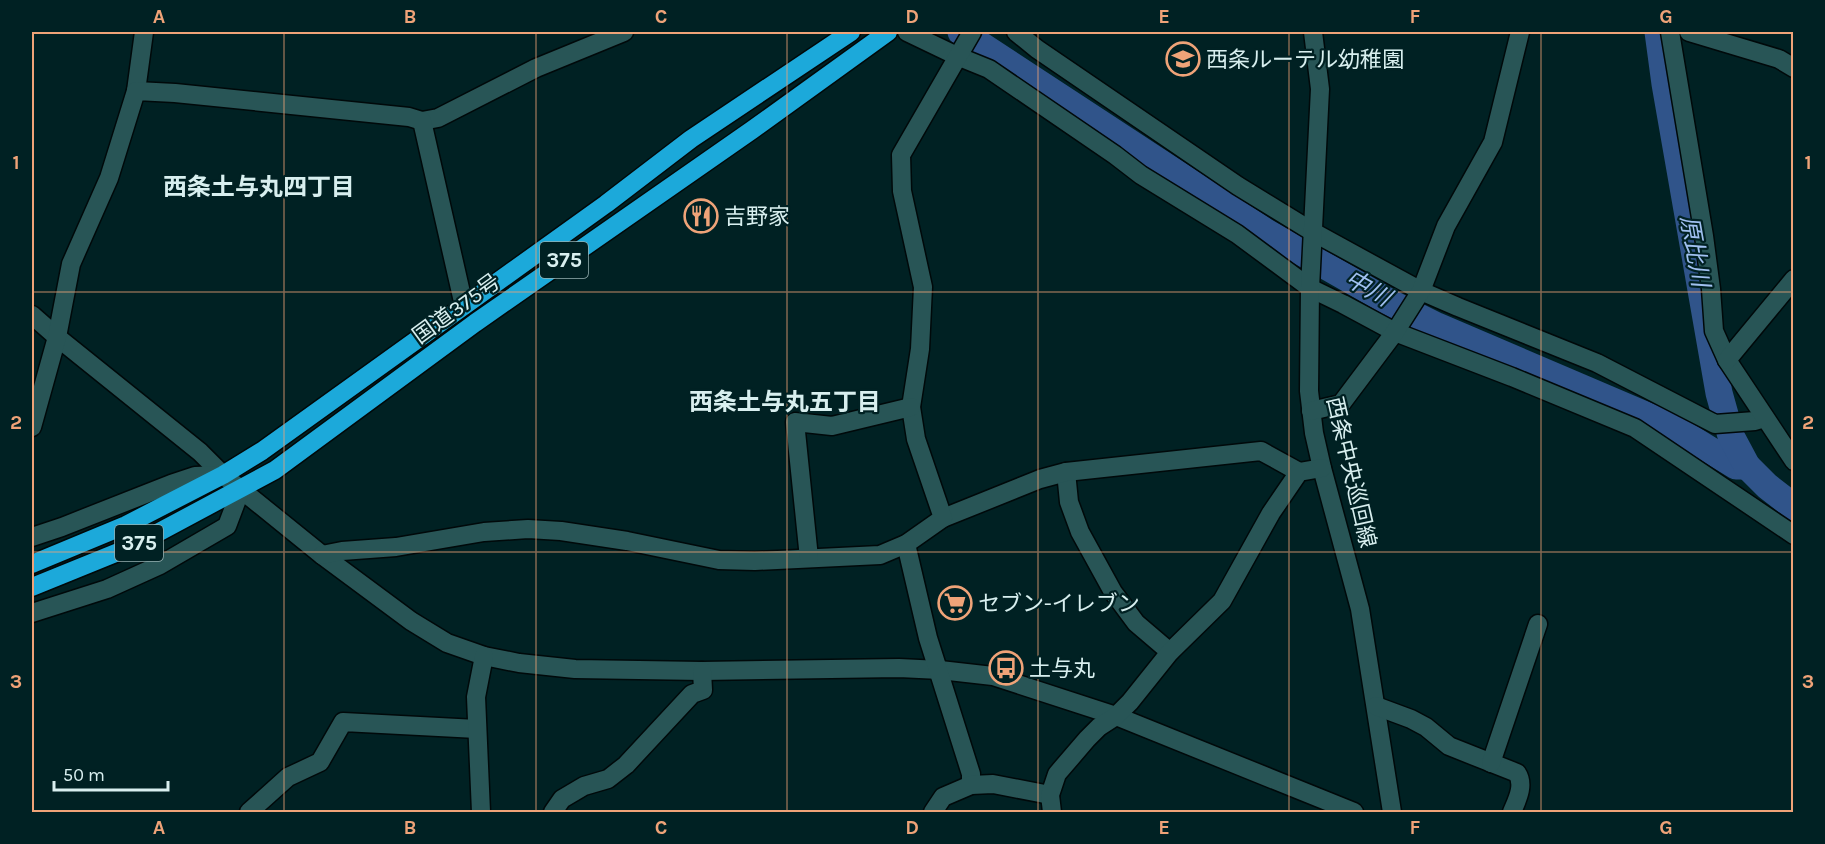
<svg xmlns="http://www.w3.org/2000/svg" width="1825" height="844" viewBox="0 0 1825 844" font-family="Karla,'Noto Sans JP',sans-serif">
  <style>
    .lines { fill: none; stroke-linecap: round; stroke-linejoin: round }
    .river { stroke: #30548a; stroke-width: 27 }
    .minor-casing { stroke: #00090a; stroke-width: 21 }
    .highway-casing { stroke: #00090a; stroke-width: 21 }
    .minor { stroke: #285556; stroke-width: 18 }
    .highway { stroke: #1ca9da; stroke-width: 18 }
    .grid { fill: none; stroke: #efa378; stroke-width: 1.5; stroke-opacity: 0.55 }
    .labels { text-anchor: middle; stroke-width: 4.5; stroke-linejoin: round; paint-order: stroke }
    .shield { fill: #002123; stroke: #97b1b2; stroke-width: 1.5 }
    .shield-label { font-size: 21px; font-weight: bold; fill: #d8efef }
    .poi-label { font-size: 22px; fill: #d8efef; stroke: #002123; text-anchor: start }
    .street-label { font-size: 22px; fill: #d8efef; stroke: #002123 }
    .neighbourhood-label { font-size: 24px; font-weight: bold; fill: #d8efef; stroke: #002123 }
    .water-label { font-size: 24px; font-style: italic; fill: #a1c1f1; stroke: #002123 }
    .neatline { fill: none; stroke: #efa378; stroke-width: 2 }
    .grid-label { font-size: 20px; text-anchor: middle; font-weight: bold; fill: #efa378 }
  </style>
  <rect width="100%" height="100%" fill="#002123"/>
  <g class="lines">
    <g class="river">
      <path d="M 961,32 L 1266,232 L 1389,302 L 1437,326 L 1671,426 L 1736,466 L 1747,466"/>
      <path d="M 1658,32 L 1665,84 L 1719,393 L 1731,436 L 1747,466 L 1767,486 L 1794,507"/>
    </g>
    <defs>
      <g id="minor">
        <path d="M 907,32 L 957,56 L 989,69 L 1115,155 L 1141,175 L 1237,234 L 1310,288 L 1343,304 L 1395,332 L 1512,377 L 1635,428 L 1794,535"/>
        <path d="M 1016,32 L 1037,49 L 1238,186 L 1313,232 L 1421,291 L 1458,307 L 1597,363 L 1715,424 L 1755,421 L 1765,418"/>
        <path d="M 1313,32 L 1320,89 L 1310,288 L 1309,391 L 1314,433 L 1322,468 L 1360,609 L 1392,812"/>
        <path d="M 1670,32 L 1704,236 L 1711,289 L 1714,331 L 1727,360 L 1794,461"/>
        <path d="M 1689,32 L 1779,59 L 1794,68"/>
        <path d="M 136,91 L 144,32"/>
        <path d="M 422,121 L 438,118 L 536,68 L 624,32"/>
        <path d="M 32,315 L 57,337 L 200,452 L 223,475 L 322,555 L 411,621 L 447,643 L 484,656 L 519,663 L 575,669 L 702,671 L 899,668 L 940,670 L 993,676 L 1116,716 L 1354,812"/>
        <path d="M 1727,360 L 1794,279"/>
        <path d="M 1311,411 L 1341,404 L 1395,332 L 1421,291 L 1446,226 L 1493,142 L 1520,32"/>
        <path d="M 32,427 L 57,337 L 71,264 L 109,178 L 136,91 L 175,93 L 409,117 L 422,121 L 464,306"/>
        <path d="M 1066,472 L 1069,502 L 1080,532 L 1113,592 L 1136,623 L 1170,652"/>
        <path d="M 943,518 L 1040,479 L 1066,472 L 1261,451 L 1299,472"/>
        <path d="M 32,537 L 62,527 L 171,484 L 195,476 L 223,475"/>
        <path d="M 906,544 L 928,638 L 971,774 L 971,785"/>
        <path d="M 322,555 L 342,551 L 396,547 L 484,532 L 528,529 L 561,531 L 627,541 L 719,560 L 755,561 L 880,555 L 906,544 L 943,518 L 916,439 L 911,407 L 920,349 L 923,287 L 902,191 L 901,155 L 972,32"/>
        <path d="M 809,558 L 795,422 L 832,426 L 911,407"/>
        <path d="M 32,613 L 107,589 L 160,565 L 227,526 L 241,489"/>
        <path d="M 1376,706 L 1411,719 L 1426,727 L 1449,746 L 1517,773 C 1525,785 1517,800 1512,812"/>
        <path d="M 1491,763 L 1538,624"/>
        <path d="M 249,812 L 288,777 L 320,762 L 343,722 L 477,729"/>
        <path d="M 481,812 L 476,697 L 484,656"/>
        <path d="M 553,812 L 562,799 L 584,786 L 608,779 L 626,765 L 692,694 L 703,690 L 702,671"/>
        <path d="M 933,812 L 943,797 L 971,785 L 993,784 L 1050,795"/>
        <path d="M 1052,812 L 1050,795 L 1057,774 L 1087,739 L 1099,727 L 1116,716 L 1130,702 L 1170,652 L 1222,601 L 1271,513 L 1299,472 L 1322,468"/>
      </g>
      <g id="highway">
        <path d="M 32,564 L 126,525 L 223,475 L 262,451 L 606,204 L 691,139 L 851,32"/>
        <path d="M 32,587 L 133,546 L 275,470 L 475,323 L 752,130 L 888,32"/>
      </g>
    </defs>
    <use href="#minor" class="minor-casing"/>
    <use href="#highway" class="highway-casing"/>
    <use href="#minor" class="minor"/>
    <use href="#highway" class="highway"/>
  </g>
  <path class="grid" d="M 284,32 L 284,812M 536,32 L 536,812M 787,32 L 787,812M 1038,32 L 1038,812M 1289,32 L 1289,812M 1541,32 L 1541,812M 32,292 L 1794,292M 32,552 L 1794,552"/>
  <defs>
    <symbol id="school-ring" viewBox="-11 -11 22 22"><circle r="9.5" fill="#002123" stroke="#efa378" stroke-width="1.5"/><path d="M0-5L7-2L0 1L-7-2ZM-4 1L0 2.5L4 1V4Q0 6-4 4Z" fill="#efa378"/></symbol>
    <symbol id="restaurant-ring" viewBox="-11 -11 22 22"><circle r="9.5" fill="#002123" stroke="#efa378" stroke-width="1.5"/><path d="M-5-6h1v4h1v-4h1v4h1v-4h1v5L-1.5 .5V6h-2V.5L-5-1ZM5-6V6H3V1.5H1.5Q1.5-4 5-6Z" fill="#efa378"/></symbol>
    <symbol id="supermarket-ring" viewBox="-11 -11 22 22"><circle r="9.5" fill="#002123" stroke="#efa378" stroke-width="1.5"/><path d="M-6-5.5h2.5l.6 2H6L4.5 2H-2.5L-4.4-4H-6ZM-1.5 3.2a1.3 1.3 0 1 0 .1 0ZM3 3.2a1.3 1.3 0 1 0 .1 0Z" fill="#efa378"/></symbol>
    <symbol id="bus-ring" viewBox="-11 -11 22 22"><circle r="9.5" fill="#002123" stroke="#efa378" stroke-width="1.5"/><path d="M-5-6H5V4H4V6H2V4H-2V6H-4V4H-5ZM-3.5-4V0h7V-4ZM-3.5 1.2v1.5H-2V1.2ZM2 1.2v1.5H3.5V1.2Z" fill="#efa378"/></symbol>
  </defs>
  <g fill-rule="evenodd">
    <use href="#school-ring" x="1164" y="40" width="38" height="38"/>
    <use href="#restaurant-ring" x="682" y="197" width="38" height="38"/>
    <use href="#supermarket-ring" x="936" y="584" width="38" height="38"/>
    <use href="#bus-ring" x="987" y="649" width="38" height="38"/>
  </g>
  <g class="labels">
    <g class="shield">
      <rect x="540" y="242" width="48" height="36" rx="4.5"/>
      <rect x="115" y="525" width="48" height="36" rx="4.5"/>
    </g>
    <g class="shield-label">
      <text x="564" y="267">375</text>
      <text x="139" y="550">375</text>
    </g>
    <g class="poi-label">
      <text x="1206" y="67">西条ルーテル幼稚園</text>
      <text x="724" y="224">吉野家</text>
      <text x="978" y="611">セブン-イレブン</text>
      <text x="1029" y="676">土与丸</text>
    </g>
    <g class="street-label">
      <text transform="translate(456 308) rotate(-36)" y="8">国道375号</text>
      <text transform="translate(1352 472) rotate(77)" y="8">西条中央巡回線</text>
    </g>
    <g class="neighbourhood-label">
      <text x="259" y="195">西条土与丸四丁目</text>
      <text x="785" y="410">西条土与丸五丁目</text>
    </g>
    <g class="water-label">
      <text transform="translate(1695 251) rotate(80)" y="8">原比川</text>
      <text transform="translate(1368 288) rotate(29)" y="8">中川</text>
    </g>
  </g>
  <rect width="1825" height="844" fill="none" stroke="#002123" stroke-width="66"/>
  <path d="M54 781v9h114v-9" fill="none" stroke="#d8efef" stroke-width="3"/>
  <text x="63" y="781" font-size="18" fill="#d8efef" stroke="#002123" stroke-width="4.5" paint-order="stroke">50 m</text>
  <rect x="33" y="33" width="1759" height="778" class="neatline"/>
  <g class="grid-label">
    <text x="159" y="23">A</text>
    <text x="410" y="23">B</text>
    <text x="661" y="23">C</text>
    <text x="912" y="23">D</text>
    <text x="1164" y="23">E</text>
    <text x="1415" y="23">F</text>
    <text x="1666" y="23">G</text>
    <text x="16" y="169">1</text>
    <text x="1808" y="169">1</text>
    <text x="16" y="429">2</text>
    <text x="1808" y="429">2</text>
    <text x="16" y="688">3</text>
    <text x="1808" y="688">3</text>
    <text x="159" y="834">A</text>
    <text x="410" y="834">B</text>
    <text x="661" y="834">C</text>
    <text x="912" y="834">D</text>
    <text x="1164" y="834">E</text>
    <text x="1415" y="834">F</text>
    <text x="1666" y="834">G</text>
  </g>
</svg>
